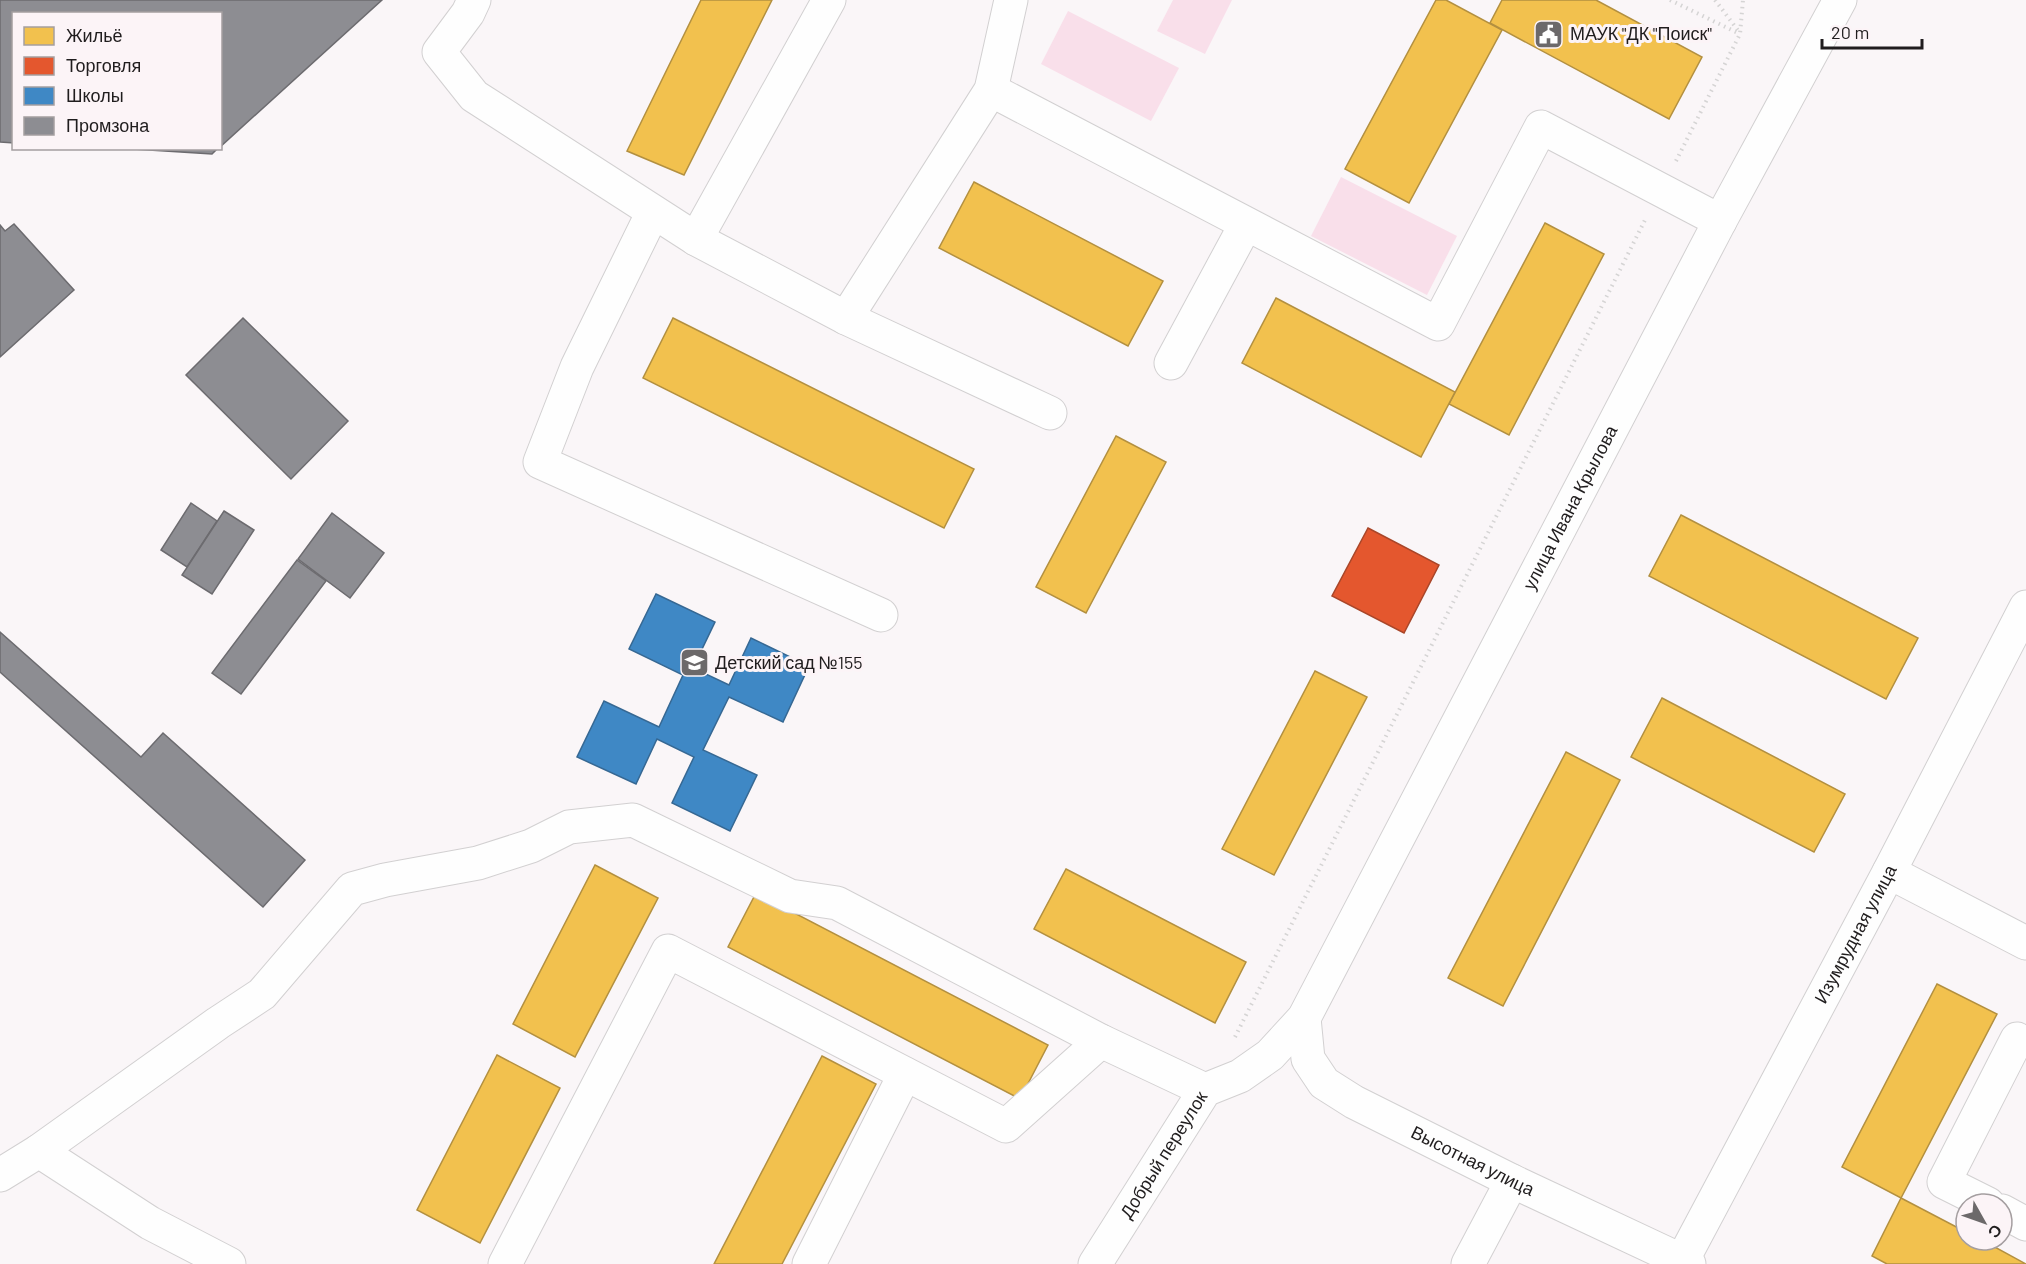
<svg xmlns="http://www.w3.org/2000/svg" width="2026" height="1264" viewBox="0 0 2026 1264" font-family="Barlow,sans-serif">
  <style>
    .green { fill: #f9dfea }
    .homes { fill: #f2c14e; stroke: #b39040; stroke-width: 1.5 }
    .shops { fill: #e4572e; stroke: #a94629; stroke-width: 1.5 }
    .schools { fill: #3f88c5; stroke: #366893; stroke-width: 1.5 }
    .industry { fill: #8d8d92; stroke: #6c6b6f; stroke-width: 1.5 }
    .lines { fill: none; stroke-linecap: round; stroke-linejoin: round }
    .minor-casing { stroke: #d2d0d1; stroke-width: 35 }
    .path { stroke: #d5d4d4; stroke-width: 4; stroke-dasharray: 1.5 4.5; stroke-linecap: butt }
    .minor { stroke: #fefefe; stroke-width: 33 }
    .labels { text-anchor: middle; stroke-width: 6; stroke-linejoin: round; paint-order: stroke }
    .poi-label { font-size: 18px; fill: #201d1e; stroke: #fcf4f7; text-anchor: start }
    .street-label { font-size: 18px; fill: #201d1e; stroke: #fcf4f7 }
  </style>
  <rect width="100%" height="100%" fill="#faf6f8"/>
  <g class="green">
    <path d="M 1173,0 L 1232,0 L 1205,54 L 1157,31 Z"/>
    <path d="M 1068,11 L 1179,68 L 1151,121 L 1041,64 Z"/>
    <path d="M 1341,177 L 1457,236 L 1427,295 L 1311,236 Z"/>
  </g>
  <g class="homes">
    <path d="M 701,0 L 772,0 L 684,175 L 627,151 Z"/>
    <path d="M 1436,0 L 1446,0 L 1502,30 L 1409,203 L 1345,169 Z"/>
    <path d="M 1502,0 L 1596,0 L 1702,57 L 1669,119 L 1490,23 Z"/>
    <path d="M 974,182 L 1163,281 L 1128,346 L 939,248 Z"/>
    <path d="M 1545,223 L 1604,254 L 1509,435 L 1449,404 Z"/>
    <path d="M 1276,298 L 1455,392 L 1421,457 L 1242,363 Z"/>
    <path d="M 673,318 L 974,469 L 944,528 L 643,378 Z"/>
    <path d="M 1116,436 L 1166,462 L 1086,613 L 1036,587 Z"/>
    <path d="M 1681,515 L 1918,638 L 1886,699 L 1649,576 Z"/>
    <path d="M 1315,671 L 1367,697 L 1274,875 L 1222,849 Z"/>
    <path d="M 1662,698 L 1845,794 L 1814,852 L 1631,757 Z"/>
    <path d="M 1566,752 L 1620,780 L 1503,1006 L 1448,978 Z"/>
    <path d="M 595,865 L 658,898 L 575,1057 L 513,1024 Z"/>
    <path d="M 1066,869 L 1246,962 L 1215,1023 L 1034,929 Z"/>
    <path d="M 756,893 L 1048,1045 L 1020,1099 L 728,947 Z"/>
    <path d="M 1937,984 L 1997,1014 L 1901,1198 L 1842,1167 Z"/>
    <path d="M 497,1055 L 560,1088 L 480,1243 L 417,1210 Z"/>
    <path d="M 822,1056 L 876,1084 L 782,1264 L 714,1264 Z"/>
    <path d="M 1901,1198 L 1966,1232 L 1966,1240 L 1982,1240 L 2026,1264 L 1887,1264 L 1872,1256 Z"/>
  </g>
  <path class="shops" d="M 1368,528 L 1439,565 L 1404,633 L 1332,596 Z"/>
  <path class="schools" d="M 656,594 L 715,622 L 693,668 L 729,685 L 751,638 L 809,666 L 783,722 L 729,697 L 703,750 L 757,775 L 730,831 L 672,803 L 694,757 L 657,739 L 636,784 L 577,757 L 604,701 L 659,727 L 683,675 L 629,649 Z"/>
  <g class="industry">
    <path d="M 0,0 L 382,0 L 220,147 L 220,14 L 14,14 L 14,143 L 0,142 Z"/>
    <path d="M 117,148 L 218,148 L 212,154 Z"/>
    <path d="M 14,224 L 74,290 L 0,357 L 0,225 L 5,231 Z"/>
    <path d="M 243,318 L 348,421 L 291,479 L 186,375 Z"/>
    <path d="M 191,503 L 217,521 L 187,567 L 161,550 Z"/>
    <path d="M 224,511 L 254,530 L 212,594 L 182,575 Z"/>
    <path d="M 332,513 L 384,553 L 350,598 L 298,559 Z"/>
    <path d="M 297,560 L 326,581 L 241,694 L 212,673 Z"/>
    <path d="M 0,632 L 141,757 L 163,733 L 305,860 L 263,907 L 0,672 Z"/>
  </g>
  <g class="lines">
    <defs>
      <g id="minor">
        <path d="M 474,0 L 468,13 L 439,52 L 474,96 L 696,239 L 846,318 L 1050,413"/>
        <path d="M 991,90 L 1438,324 L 1541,127 L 1720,221"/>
        <path d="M 653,212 L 577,367 L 540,462 L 881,615"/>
        <path d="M 696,239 L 829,0"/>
        <path d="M 846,318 L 991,90 L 1011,0"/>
        <path d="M 1171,363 L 1246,224"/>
        <path d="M 1889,872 L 2026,943"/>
        <path id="s1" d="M 1304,1018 L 1308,1059 L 1324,1083 L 1354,1102 L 1512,1181 L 1689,1264"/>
        <path d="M 39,1151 L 218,1023 L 262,994 L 352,889 L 385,880 L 478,863 L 531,846 L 569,827 L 633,820 L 790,896 L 837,903 L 1101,1041 L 1205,1090"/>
        <path d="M 0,1175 L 39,1151 L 150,1223 L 229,1264"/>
        <path d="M 1988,1204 L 1944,1182 L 2017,1039"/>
        <path d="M 2002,1211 L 2026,1224"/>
        <path id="s2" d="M 1682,1261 L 1889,872 L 2026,607"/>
        <path d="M 505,1264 L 668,951 L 1006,1126 L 1101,1041"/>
        <path d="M 809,1264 L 905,1074"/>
        <path id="s3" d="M 1095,1264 L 1205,1090 L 1240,1076 L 1270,1055 L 1304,1018 L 1720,221 L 1840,0"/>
        <path d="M 1468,1264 L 1512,1181"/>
      </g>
    </defs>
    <use href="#minor" class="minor-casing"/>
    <g class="path">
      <path d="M 1670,0 L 1740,34"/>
      <path d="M 1715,0 L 1740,33"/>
      <path d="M 1676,161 L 1740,34 L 1743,0"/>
      <path d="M 1235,1037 L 1646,218"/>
    </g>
    <use href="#minor" class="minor"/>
  </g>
  <defs>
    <symbol id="civic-square" viewBox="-11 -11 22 22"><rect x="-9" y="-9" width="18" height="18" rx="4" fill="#6c696a" stroke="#fcf4f7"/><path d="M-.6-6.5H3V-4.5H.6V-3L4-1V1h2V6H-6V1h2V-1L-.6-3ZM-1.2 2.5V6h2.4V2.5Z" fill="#fff"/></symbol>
    <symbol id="school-square" viewBox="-11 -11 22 22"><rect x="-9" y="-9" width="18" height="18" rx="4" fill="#6c696a" stroke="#fcf4f7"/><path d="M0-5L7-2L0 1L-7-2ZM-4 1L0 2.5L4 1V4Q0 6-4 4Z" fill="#fff"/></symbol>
  </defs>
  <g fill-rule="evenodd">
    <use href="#civic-square" x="1532" y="18" width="33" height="33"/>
    <use href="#school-square" x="678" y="646" width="33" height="33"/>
  </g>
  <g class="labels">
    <g class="poi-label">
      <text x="1570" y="40">МАУК "ДК "Поиск"</text>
      <text x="715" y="669">Детский сад №155</text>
    </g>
    <g class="street-label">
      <text dy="6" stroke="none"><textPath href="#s3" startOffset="906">улица Ивана Крылова</textPath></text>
      <text dy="6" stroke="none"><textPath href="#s2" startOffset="370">Изумрудная улица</textPath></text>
      <text dy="6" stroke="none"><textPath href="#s3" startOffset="129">Добрый переулок</textPath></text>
      <text dy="6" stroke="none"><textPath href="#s1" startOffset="238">Высотная улица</textPath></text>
    </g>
  </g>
  <rect x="12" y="12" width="210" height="138" fill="#fcf4f7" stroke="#a49ea0" stroke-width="1.5"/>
  <rect x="24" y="27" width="30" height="18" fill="#f2c14e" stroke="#a49ea0" stroke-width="1.5"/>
  <text x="66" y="42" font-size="18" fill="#201d1e">Жильё</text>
  <rect x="24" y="57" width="30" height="18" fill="#e4572e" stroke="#a49ea0" stroke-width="1.5"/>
  <text x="66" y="72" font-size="18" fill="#201d1e">Торговля</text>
  <rect x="24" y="87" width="30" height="18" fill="#3f88c5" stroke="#a49ea0" stroke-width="1.5"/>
  <text x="66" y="102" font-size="18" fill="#201d1e">Школы</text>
  <rect x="24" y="117" width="30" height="18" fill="#8d8d92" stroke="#a49ea0" stroke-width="1.5"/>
  <text x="66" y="132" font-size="18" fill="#201d1e">Промзона</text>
  <g transform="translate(1984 1222) rotate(130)"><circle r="28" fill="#fcf4f7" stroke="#a49ea0" stroke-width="1.5"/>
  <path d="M0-4.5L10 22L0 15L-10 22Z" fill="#6c696a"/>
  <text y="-9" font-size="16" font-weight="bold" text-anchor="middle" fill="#201d1e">С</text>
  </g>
  <path d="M1822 39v9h100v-9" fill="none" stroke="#201d1e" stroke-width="3"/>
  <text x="1831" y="39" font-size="18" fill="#201d1e" stroke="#fcf4f7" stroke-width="4.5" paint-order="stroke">20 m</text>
</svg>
